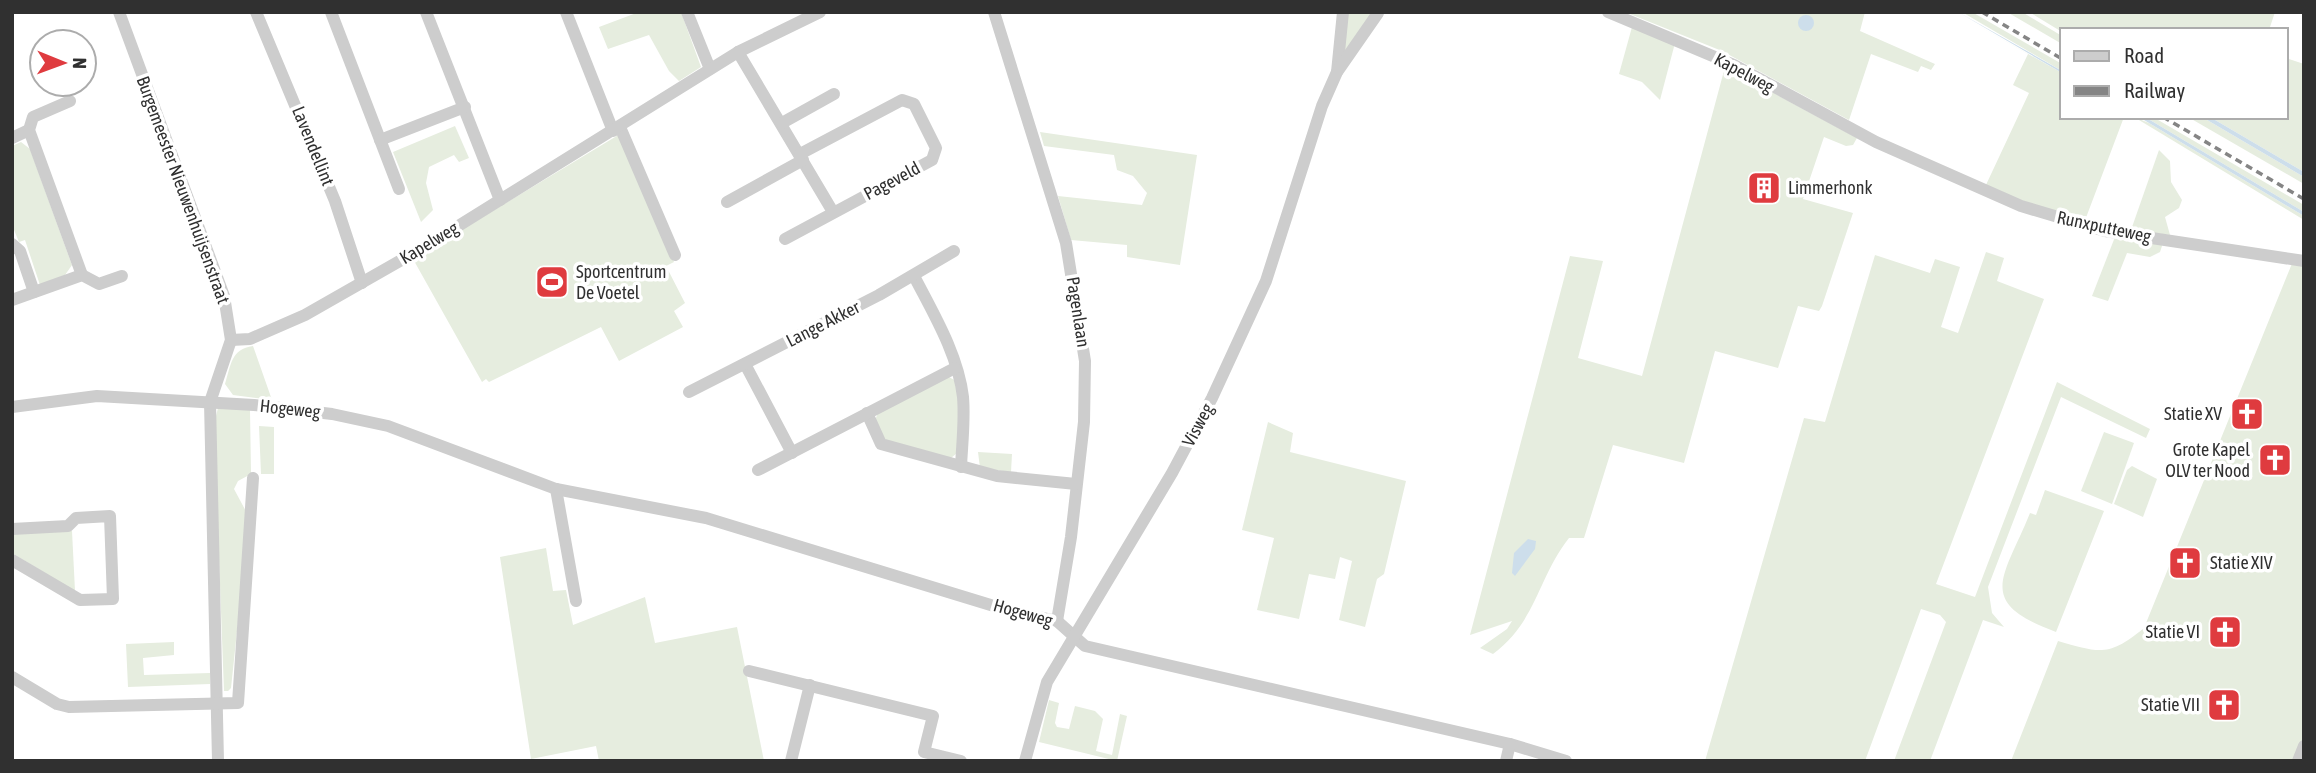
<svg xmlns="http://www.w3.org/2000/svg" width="2316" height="773" viewBox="0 0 2316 773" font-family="'Asap Condensed',sans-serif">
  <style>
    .green { fill: #e6eddf }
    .water { fill: #cddeeb }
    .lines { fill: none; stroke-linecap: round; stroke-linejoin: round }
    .minor { stroke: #cdcdcd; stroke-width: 12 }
    .rail { stroke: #858585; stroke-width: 3.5; stroke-dasharray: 7 5; stroke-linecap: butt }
    .labels { text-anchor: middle; stroke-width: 7; stroke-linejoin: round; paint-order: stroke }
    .street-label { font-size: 18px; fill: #303030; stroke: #fff }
    .poi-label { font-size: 18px; fill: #303030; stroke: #fff; text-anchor: end }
  </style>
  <rect width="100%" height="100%" fill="#fff"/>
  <g class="green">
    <path d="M 639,12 L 681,12 L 701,67 L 679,81 L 669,71 L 649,35 L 608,49 L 599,27 Z"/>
    <path d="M 1347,12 L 1373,12 L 1342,59 Z"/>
    <path d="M 1625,12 L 1865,12 L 1860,31 L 1935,64 L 1931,70 L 1921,66 L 1918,72 L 1871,54 L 1849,120 L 1722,51 Z"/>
    <path d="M 1954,12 L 2062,73 L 2062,117 L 2124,117 L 2084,223 L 1985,187 L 2029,93 L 2013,85 L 2028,54 Z"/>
    <path d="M 1962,12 L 1972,12 L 2062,64 L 2062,71 Z"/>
    <path d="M 2007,12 L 2022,12 L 2062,36 L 2062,44 Z"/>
    <path d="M 2029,12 L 2275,12 L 2269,30 L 2062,32 Z"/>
    <path d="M 1632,27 L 1675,43 L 1660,100 L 1642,82 L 1619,74 Z"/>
    <path d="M 2286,58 L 2304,64 L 2304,172 L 2210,117 L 2286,117 Z"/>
    <path d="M 1725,67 L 1857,138 L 1853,145 L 1846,146 L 1824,137 L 1803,199 L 1853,213 L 1822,306 L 1819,311 L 1798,306 L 1778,368 L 1715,351 L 1684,463 L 1613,445 L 1584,538 L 1569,538 C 1537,579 1537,621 1493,654 L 1480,648 L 1507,629 L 1512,621 L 1470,635 L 1570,256 L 1603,261 L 1578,358 L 1642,376 Z"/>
    <path d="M 2134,117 L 2149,123 L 2304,216 L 2304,220 Z"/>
    <path d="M 2145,117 L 2153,117 L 2304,205 L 2304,212 Z"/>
    <path d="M 2188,117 L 2202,117 L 2304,177 L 2304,184 Z"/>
    <path d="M 455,126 L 469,158 L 459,162 L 454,155 L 429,167 L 426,183 L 433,210 L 421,222 L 393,152 Z"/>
    <path d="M 1040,132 L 1197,155 L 1180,265 L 1127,257 L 1127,245 L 1071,240 L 1058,196 L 1142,205 L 1147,193 L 1133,176 L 1117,170 L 1114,155 L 1044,146 Z"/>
    <path d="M 620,134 L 674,262 L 666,266 L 685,303 L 674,311 L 683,327 L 619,361 L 601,327 L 489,382 L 486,379 L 482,382 L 413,259 Z"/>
    <path d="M 21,142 L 30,149 L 72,265 L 65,275 L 40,285 L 25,240 L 19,242 L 12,225 L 12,146 Z"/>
    <path d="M 2159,150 L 2170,161 L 2171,182 L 2182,200 L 2179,208 L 2165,217 L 2170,235 L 2131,230 Z"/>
    <path d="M 2115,237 L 2163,243 L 2160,252 L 2150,257 L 2127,253 L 2108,301 L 2092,296 Z"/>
    <path d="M 1986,252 L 2004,258 L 1997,281 L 2044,299 L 1936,584 L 1975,597 L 2057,382 L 2150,429 L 2146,438 L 2061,397 L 1988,587 L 1992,613 L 2004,627 L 1983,620 L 1930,761 L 1894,761 L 1946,622 L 1940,615 L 1921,609 L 1865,761 L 1705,761 L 1804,418 L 1825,422 L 1875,255 L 1930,273 L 1935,259 L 1960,267 L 1941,327 L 1958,333 Z"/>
    <path d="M 2293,261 L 2304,263 L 2304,742 L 2296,761 L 2011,761 L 2058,641 C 2100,653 2109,657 2144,628 Z"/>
    <path d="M 253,346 L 272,400 L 233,395 L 225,384 C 231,365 231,349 253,346 Z"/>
    <path d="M 949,377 L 956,381 L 960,406 L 957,453 L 951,458 L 885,440 L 875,420 L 878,413 Z"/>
    <path d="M 218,408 L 250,410 L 251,474 L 238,481 L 234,489 L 249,517 L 231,688 L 228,691 L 224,691 L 214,424 Z"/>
    <path d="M 1268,422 L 1293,433 L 1290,452 L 1406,481 L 1384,574 L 1377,579 L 1365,627 L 1339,620 L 1352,561 L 1340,557 L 1335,579 L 1309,574 L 1299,619 L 1257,610 L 1274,538 L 1242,530 Z"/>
    <path d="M 259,426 L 274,427 L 274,474 L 261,474 Z"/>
    <path d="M 2104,432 L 2134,443 L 2112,504 L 2081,491 Z"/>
    <path d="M 978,452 L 1012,454 L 1011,472 L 980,468 Z"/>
    <path d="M 2132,466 L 2157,479 L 2143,517 L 2114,504 L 2127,470 Z"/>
    <path d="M 2045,490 L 2104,511 L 2056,632 C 1974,602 2004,578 2030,513 L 2036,515 Z"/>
    <path d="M 72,531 L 75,591 L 12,553 L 12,533 Z"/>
    <path d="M 546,548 L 553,591 L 566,590 L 573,625 L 645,597 L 655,643 L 737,627 L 764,761 L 599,761 L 596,746 L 531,759 L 500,557 Z"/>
    <path d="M 174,642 L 174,655 L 143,658 L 144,675 L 210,673 L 210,684 L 128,687 L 126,644 Z"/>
    <path d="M 1049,700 L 1059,703 L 1055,723 L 1057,727 L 1069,729 L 1075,706 L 1095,711 L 1103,719 L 1096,751 L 1112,755 L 1120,714 L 1127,716 L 1117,761 L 1039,742 Z"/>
  </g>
  <g class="water">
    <path d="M 1958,12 L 2062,71 L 2062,73 Z"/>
    <circle cx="1806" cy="23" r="8"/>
    <path d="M 2139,117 L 2145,117 L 2304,212 L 2304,216 Z"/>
    <path d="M 2202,117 L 2210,117 L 2304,172 L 2304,177 Z"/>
    <path d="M 1528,539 L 1536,541 L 1535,549 L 1515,576 L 1512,573 L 1514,553 Z"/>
  </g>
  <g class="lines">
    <g class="minor">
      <path d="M 119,12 L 224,296 L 231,340 L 210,402 L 218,761"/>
      <path d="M 256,12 L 335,201 L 362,283"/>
      <path d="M 331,12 L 399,189"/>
      <path d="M 426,12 L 500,200"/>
      <path d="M 566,12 L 613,131"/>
      <path d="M 687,12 L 710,69"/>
      <path d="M 994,12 L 1066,243 L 1085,361 L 1084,422 L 1071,537 L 1057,621"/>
      <path d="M 1608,12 L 1734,65 L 1876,142 L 2021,206 L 2105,231 L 2304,261"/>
      <path d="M 738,52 L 833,212"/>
      <path d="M 1337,72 L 1343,12"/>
      <path d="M 70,101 L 33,117 L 29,130 L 82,275"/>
      <path d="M 782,123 L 834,94"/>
      <path d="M 620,127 L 675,255"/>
      <path d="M 12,138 L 29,130"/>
      <path d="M 380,140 L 465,107"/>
      <path d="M 727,202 L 803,160"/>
      <path d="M 785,239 L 932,160 L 936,148 L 914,104 L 902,100 L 800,154"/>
      <path d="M 12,244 L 20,251 L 34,292"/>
      <path d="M 914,276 C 933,313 958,354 963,397 C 965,420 962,444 961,467"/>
      <path d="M 12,300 L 82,275 L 99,284 L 122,276"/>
      <path d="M 231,340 L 250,339 L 305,315 L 426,246 L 738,52 L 820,12"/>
      <path d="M 745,364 L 792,453"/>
      <path d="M 689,392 L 879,295 L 954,251"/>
      <path d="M 12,407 L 97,396 L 254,405 L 332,414 L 388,426 L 556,489 L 706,518 L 1007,610 L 1057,621 L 1085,646 L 1510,744 L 1566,761"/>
      <path d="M 867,413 L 881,444 L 997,476 L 1076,484"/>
      <path d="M 758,470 L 955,368"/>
      <path d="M 556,489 L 576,601"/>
      <path d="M 12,529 L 68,526 L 76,518 L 110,516 L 113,599 L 80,600 L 12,560"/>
      <path d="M 749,671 L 933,716 L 924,752 L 961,761"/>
      <path d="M 12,677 L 57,704 L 69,707 L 238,703 L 253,478"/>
      <path d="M 791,761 L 810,685"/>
      <path d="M 1025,761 L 1047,682 L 1172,473 L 1212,398 L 1266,281 L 1322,106 L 1337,72 L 1378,13"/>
      <path d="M 1506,761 L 1510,744"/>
      <path d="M 2298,761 L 2304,746"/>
    </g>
    <g class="rail">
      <path d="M 1982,12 L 2062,59"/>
      <path d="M 2163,117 L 2304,199"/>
    </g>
  </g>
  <defs>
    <symbol id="building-square" viewBox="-11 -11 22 22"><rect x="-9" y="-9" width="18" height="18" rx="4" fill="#df3b3f" stroke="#fff"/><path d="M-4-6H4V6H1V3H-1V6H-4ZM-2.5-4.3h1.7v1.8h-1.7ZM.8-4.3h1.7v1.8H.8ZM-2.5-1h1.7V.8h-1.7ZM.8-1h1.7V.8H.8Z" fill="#fff"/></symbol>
    <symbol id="stadium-square" viewBox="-11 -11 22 22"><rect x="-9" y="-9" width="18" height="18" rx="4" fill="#df3b3f" stroke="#fff"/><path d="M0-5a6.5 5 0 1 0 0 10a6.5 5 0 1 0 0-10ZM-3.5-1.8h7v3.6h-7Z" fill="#fff"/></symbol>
    <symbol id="church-square" viewBox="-11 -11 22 22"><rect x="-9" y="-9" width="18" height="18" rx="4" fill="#df3b3f" stroke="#fff"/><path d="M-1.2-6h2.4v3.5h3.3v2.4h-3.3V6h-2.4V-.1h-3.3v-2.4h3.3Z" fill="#fff"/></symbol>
  </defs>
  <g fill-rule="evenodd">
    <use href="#building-square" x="1745" y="169" width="38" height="38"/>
    <use href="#stadium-square" x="533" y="263" width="38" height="38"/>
    <use href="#church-square" x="2228" y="395" width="38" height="38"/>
    <use href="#church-square" x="2256" y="441" width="38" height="38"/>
    <use href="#church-square" x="2166" y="544" width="38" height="38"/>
    <use href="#church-square" x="2206" y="613" width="38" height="38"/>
    <use href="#church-square" x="2205" y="686" width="38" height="38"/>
  </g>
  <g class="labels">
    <g class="street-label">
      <text transform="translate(1744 73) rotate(28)" y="6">Kapelweg</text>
      <text transform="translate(313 146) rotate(68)" y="6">Lavendellint</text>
      <text transform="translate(892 181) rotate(-28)" y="6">Pageveld</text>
      <text transform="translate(183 190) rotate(70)" y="6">Burgemeester Nieuwenhuijsenstraat</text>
      <text transform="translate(2104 227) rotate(12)" y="6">Runxputteweg</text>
      <text transform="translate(429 243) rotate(-31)" y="6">Kapelweg</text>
      <text transform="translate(1078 312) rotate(81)" y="6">Pagenlaan</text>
      <text transform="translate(823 324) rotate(-27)" y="6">Lange Akker</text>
      <text transform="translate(290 409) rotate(6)" y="6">Hogeweg</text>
      <text transform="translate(1198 425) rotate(-62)" y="6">Visweg</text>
      <text transform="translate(1023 613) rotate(16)" y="6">Hogeweg</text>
    </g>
    <g class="poi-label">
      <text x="1788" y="194" text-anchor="start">Limmerhonk</text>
      <text x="576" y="278" text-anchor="start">Sportcentrum<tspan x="576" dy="21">De Voetel</tspan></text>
      <text x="2222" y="420">Statie XV</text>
      <text x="2250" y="456">Grote Kapel<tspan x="2250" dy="21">OLV ter Nood</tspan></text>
      <text x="2210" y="569" text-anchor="start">Statie XIV</text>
      <text x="2200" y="638">Statie VI</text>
      <text x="2200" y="711">Statie VII</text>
    </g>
  </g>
  <rect width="2316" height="773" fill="none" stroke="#303030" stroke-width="28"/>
  <rect x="2060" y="28" width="228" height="91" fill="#ffffff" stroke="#acacac" stroke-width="2"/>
  <rect x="2074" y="51" width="35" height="10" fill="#cdcdcd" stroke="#acacac" stroke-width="2"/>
  <text x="2124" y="63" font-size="21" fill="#303030">Road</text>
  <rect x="2074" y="86" width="35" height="10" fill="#858585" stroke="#acacac" stroke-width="2"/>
  <text x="2124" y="98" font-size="21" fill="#303030">Railway</text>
  <g transform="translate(63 63) rotate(91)"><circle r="33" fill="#ffffff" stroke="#acacac" stroke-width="2"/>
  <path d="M0-5L12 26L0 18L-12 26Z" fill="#df3b3f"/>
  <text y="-10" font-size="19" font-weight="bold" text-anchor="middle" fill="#303030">N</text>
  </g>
</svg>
